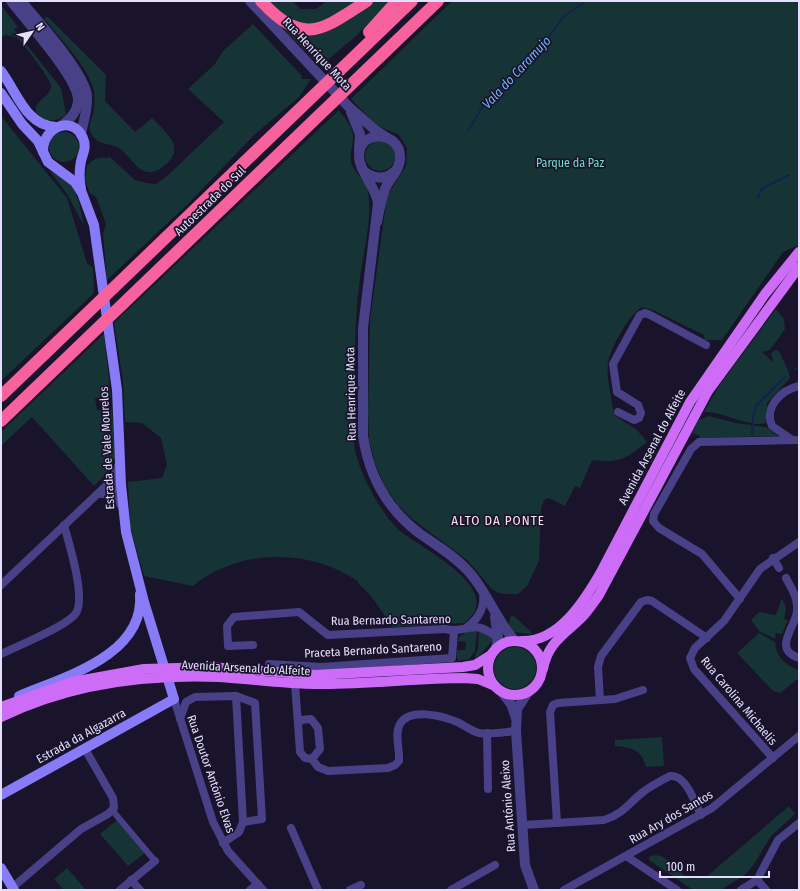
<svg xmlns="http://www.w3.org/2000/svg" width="800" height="891" viewBox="0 0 800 891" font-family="'Fira Sans Condensed',sans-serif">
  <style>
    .green { fill: #163435 }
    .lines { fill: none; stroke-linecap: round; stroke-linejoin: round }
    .stream { stroke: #11234c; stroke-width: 2 }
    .pedestrian { stroke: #494187; stroke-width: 6 }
    .minor { stroke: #494187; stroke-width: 8 }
    .tertiary { stroke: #494187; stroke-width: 10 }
    .secondary { stroke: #877bf8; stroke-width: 10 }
    .primary { stroke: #cd6cf7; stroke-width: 10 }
    .motorway { stroke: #f6619e; stroke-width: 12 }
    .labels { text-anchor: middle; stroke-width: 3.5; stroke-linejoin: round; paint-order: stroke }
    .street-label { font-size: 12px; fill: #e4dffd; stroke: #19132b }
    .park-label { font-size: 12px; fill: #6ddbc7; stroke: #19132b }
    .water-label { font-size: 13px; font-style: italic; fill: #73b1f7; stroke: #19132b }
    .neighbourhood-label { font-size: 13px; letter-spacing: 1px; fill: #fde1f1; stroke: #19132b }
  </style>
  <rect width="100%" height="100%" fill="#19132b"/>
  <g class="green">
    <path d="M 267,1 L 293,1 L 300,9 L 316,9 L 327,1 L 359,1 C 338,14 317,32 291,21 C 283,18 274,7 267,1 Z"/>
    <path d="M 373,1 L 390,1 L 357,35 L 324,63 L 322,60 L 314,60 L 284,29 C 292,32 301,36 309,35 C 332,33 354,13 373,1 Z"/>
    <path d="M 452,1 L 799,1 L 799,245 L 783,252 L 722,340 L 705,340 L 704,335 L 655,311 L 642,307 C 629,315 611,347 608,362 C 606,377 612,400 614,415 L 637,430 L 647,442 C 626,458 620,464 592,460 L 580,488 L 575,486 L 565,506 L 549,498 L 544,500 L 541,509 L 539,561 L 527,586 L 518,594 L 506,594 L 499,593 L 492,589 L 467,560 L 411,518 L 398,505 L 385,487 L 375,463 L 369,440 L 368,414 L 370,320 L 387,196 L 406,166 L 407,148 L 399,135 L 376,125 L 351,99 Z"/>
    <path d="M 1,5 L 18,27 L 14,29 L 61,88 L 66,114 C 58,122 43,124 36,112 C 34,100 50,97 51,87 C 52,80 23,43 17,38 C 14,36 8,36 5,35 L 1,38 Z"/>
    <path d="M 48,17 L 106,75 L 105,101 L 135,132 L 152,118 C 170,136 189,151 158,170 C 153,172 149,173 144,171 C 134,167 128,154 119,148 C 110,143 98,145 92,135 C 86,127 93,118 94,109 C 95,101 95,92 92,85 C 84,62 59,38 44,18 Z"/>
    <path d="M 253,24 L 302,76 L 301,79 L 311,79 L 299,97 L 254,135 L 189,203 L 107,280 L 103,234 L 106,224 L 96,197 L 90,193 L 85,180 L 87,166 C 92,159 99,156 108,158 L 109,156 L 135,180 L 146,183 L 156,184 L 167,176 L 224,122 L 188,89 L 215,64 L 223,51 Z"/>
    <path d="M 339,110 C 345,119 354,127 353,139 C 353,146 349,155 351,162 C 354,173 366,180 368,191 C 373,223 362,254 359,287 C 354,326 355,368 355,408 C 355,421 352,437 355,450 C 360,474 380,512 398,529 C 417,547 510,589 464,623 L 393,627 L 371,596 L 358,583 L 359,582 C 311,548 239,548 193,586 L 144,576 L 130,526 L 128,482 L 162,478 L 167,464 L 161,438 L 142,423 L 125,422 L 123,381 L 114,323 Z"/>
    <path d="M 1,116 L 67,198 L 87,263 L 93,268 L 94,293 L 1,381 Z"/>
    <circle cx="64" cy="147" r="15"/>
    <circle cx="380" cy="156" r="15"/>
    <path d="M 49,170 C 55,174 63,177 68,182 C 79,192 81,212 84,226 L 67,194 Z"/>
    <path d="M 776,309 L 784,319 L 785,329 L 770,350 L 762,352 L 774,363 L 771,354 L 775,350 L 779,351 L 788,370 L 790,378 L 767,403 L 766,423 C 750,428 722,411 704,412 L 721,383 Z"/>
    <path d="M 104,334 L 111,397 L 95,398 L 97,410 L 112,409 L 115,457 L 111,469 L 94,486 L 32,417 L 1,446 L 1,432 Z"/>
    <path d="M 709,416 L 736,423 L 766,427 L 778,436 L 700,438 L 700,436 L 692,433 L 699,420 Z"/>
    <path d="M 782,598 L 786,608 L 784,619 L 788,620 L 782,634 L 776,633 L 775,639 L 759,631 L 751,620 L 759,612 L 776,615 Z"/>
    <path d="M 511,615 L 514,616 L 531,632 L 531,634 L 513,632 L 509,624 Z"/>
    <path d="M 468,631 L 477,631 L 475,651 L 469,659 L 459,661 L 457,659 L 457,650 L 465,650 L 466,642 L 458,641 L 459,637 Z"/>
    <path d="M 479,631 L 490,636 L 493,640 L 481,654 L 474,659 L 478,648 Z"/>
    <path d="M 759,633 L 775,642 C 776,657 785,665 799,670 L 799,678 L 780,693 L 773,691 L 737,653 Z"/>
    <circle cx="515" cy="668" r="21"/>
    <path d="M 662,737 L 664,766 L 646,767 C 642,750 631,747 615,746 L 615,740 Z"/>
    <path d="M 789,806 L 795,814 L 771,836 L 754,864 L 746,874 L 721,890 L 693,890 L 649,860 L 649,857 C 666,849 675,872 689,878 C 694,879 701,878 706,877 Z"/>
    <path d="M 117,820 L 145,853 L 128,866 L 100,834 Z"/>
    <path d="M 67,868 L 86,890 L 64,890 L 54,879 Z"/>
  </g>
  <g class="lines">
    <g class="stream">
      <path d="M 468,131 L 483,106 L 526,59 L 541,48 L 563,17 L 586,1"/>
      <path d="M 758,198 L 761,189 L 789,175"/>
      <path d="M 794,370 L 799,367"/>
      <path d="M 752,434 L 753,417 L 756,406 L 785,377"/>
    </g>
    <path class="pedestrian" d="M 112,810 L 155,861"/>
    <g class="minor">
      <path d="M 618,412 L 634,420 L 639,418 L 641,413 L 638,405 L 617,392 L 613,364 L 640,315 L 645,313 L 650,315 L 706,345"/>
      <path d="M 791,439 L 772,426 C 764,407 781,390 799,386"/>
      <path d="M 107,485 L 115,474 L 119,463"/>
      <path d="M 103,494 C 114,495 118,499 123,509"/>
      <path d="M 773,558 L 779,568"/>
      <path d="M 786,578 C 792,589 798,598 797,610 C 797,626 771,649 799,658"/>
      <path d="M 1,585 L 107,485 L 118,483 L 121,485 L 119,489 L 96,495"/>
      <path d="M 740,599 L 702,554 L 659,528 L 653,521 L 654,514 L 691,449 L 699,442 L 799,440"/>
      <path d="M 467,627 C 480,618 485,607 483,592"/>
      <path d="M 253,645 L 228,646 L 227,626 L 234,617 L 299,612 L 328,635 L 445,629 C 470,635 470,616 498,638"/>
      <path d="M 1,654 C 17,646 68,626 76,613 C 86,597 69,544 64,525"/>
      <path d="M 269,664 L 321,667 L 452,658 L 454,631"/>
      <path d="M 295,684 L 298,724"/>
      <path d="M 236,696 L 255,703 L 262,819 L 243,822"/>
      <path d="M 174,699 L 213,822 L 228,851 L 263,890"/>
      <path d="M 600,700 L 598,667 L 601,656 L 641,602 L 647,600 L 652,601 L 707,638"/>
      <path d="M 180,719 L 186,702 L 195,697 L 236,696 L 243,822 L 239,832 L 223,843"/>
      <path d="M 487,733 L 488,789"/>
      <path d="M 773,758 L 694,669 L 690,658 L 695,648 L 724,621 L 760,569 L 799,542"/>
      <path d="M 312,759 L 320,749 L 318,728 L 311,719 L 301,720 L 298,724 L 300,752 L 305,758 L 312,759 L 318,767 L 328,771 L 388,768 L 395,765 L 399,761 C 400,750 394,734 400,724 C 409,707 443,716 457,722 C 464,725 471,731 479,733 C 490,735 504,732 516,731"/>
      <path d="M 557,823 L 550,712 L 553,705 L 558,703 L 615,699 L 643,690"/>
      <path d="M 523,825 L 604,820 C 622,815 629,803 643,792 C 651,786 661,781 670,776 C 686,774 695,803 701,815"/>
      <path d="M 291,828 L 318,890"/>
      <path d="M 626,856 L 677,890"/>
      <path d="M 131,880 L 140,890"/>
      <path d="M 757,880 L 778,840 L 799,823"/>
      <path d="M 757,880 L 766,890"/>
      <path d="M 13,887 L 81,829 L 108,814 L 114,808 L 113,798 L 85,749"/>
      <path d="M 120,890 L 155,861"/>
      <path d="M 250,890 L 258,884"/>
      <path d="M 350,890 L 361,885"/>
      <path d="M 451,890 L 495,865"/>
      <path d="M 564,890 L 712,808 L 799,736"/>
      <path d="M 741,890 L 757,880"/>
    </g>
    <g class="tertiary">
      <path d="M 11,1 C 26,21 77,77 78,99 C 78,112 70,119 61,126"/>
      <path d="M 21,1 C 37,20 85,73 87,96 C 88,109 83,122 81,135"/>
      <path d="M 250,1 L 349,107 L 375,130 L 386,137"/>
      <path d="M 351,112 L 360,134 L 359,150"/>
      <path d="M 365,172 C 375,179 385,180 394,172"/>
      <path d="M 377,222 C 379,211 381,200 385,189 C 389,179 401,169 400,157 C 400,131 360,129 359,155 C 358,170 375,185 378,203 L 363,328 L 363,436 C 369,476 386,508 419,533 C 436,545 455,556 469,572 C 487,592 496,619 514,640"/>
      <path d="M 495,617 L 498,638 L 496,648"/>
      <path d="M 501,691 L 511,704 L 516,718"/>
      <path d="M 528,692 L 517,709 L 516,731 L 525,865 L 534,890"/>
    </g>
    <g class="secondary">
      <path d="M 1,71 C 17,92 26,126 56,127"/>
      <path d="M 1,93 L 22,124 L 38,141 L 48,162 L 75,182 L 82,193 L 94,225 L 117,390 L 121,485 L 126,532 L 144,602 L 174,699 L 1,795"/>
      <path d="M 43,152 C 42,127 73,114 83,138 C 87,147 83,153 81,161 C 79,171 79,179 81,189"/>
      <path d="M 19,696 C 63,677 145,656 140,594"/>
      <path d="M 1,868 L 14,890"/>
    </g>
    <g class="primary">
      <circle cx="515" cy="668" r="27"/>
      <path d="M 522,641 C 559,642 585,600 601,572 L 690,402 L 765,294 L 799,252"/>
      <path d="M 543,669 C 548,641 566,634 584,615 C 589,609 594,602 599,595 L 708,391 L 799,267"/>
      <path d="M 1,707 L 72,682 L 144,669 L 210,667 L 315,675 L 463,667 L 475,665 L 491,655"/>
      <path d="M 1,717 C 69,684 145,674 219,677 C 252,679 283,684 316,684 C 365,685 415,678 464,678 L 478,679 L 495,686"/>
    </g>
    <g class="motorway">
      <path d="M 261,1 C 304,47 322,30 367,1"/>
      <path d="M 369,32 L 397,1"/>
      <path d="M 1,396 L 412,1"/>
      <path d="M 1,421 L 438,1"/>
    </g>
  </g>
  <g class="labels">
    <g class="street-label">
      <text transform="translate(317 54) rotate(47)" y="4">Rua Henrique Mota</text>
      <text transform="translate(210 201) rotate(-44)" y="4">Autoestrada do Sul</text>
      <text transform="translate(351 394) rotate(-91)" y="4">Rua Henrique Mota</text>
      <text transform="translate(652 447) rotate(-62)" y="4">Avenida Arsenal do Alfeite</text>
      <text transform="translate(107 448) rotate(-93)" y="4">Estrada de Vale Mourelos</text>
      <text transform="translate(391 620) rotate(-1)" y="4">Rua Bernardo Santareno</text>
      <text transform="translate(373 650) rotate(-3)" y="4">Praceta Bernardo Santareno</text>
      <text transform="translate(246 668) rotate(3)" y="4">Avenida Arsenal do Alfeite</text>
      <text transform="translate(739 701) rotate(50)" y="4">Rua Carolina Michaelis</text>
      <text transform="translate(81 736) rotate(-29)" y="4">Estrada da Algazarra</text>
      <text transform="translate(211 774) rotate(71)" y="4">Rua Doutor António Elvas</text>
      <text transform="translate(508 806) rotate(-94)" y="4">Rua António Aleixo</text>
      <text transform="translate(671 817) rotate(-30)" y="4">Rua Ary dos Santos</text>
    </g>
    <g class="park-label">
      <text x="570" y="167">Parque da Paz</text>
    </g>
    <g class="water-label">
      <text transform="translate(516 72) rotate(-47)" y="5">Vala do Caramujo</text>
    </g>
    <g class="neighbourhood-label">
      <text x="498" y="525">ALTO DA PONTE</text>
    </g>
  </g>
  <rect width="800" height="891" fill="none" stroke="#e4dffd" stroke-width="4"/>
  <g transform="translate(32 32) rotate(56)" stroke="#19132b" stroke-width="3" paint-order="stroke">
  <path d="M0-3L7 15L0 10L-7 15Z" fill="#e4dffd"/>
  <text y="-6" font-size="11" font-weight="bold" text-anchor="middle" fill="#e4dffd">N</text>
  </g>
  <path d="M660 871v6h109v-6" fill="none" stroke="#e4dffd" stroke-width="2"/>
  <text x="666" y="871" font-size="12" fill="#e4dffd" stroke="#19132b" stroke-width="3" paint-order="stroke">100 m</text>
</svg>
